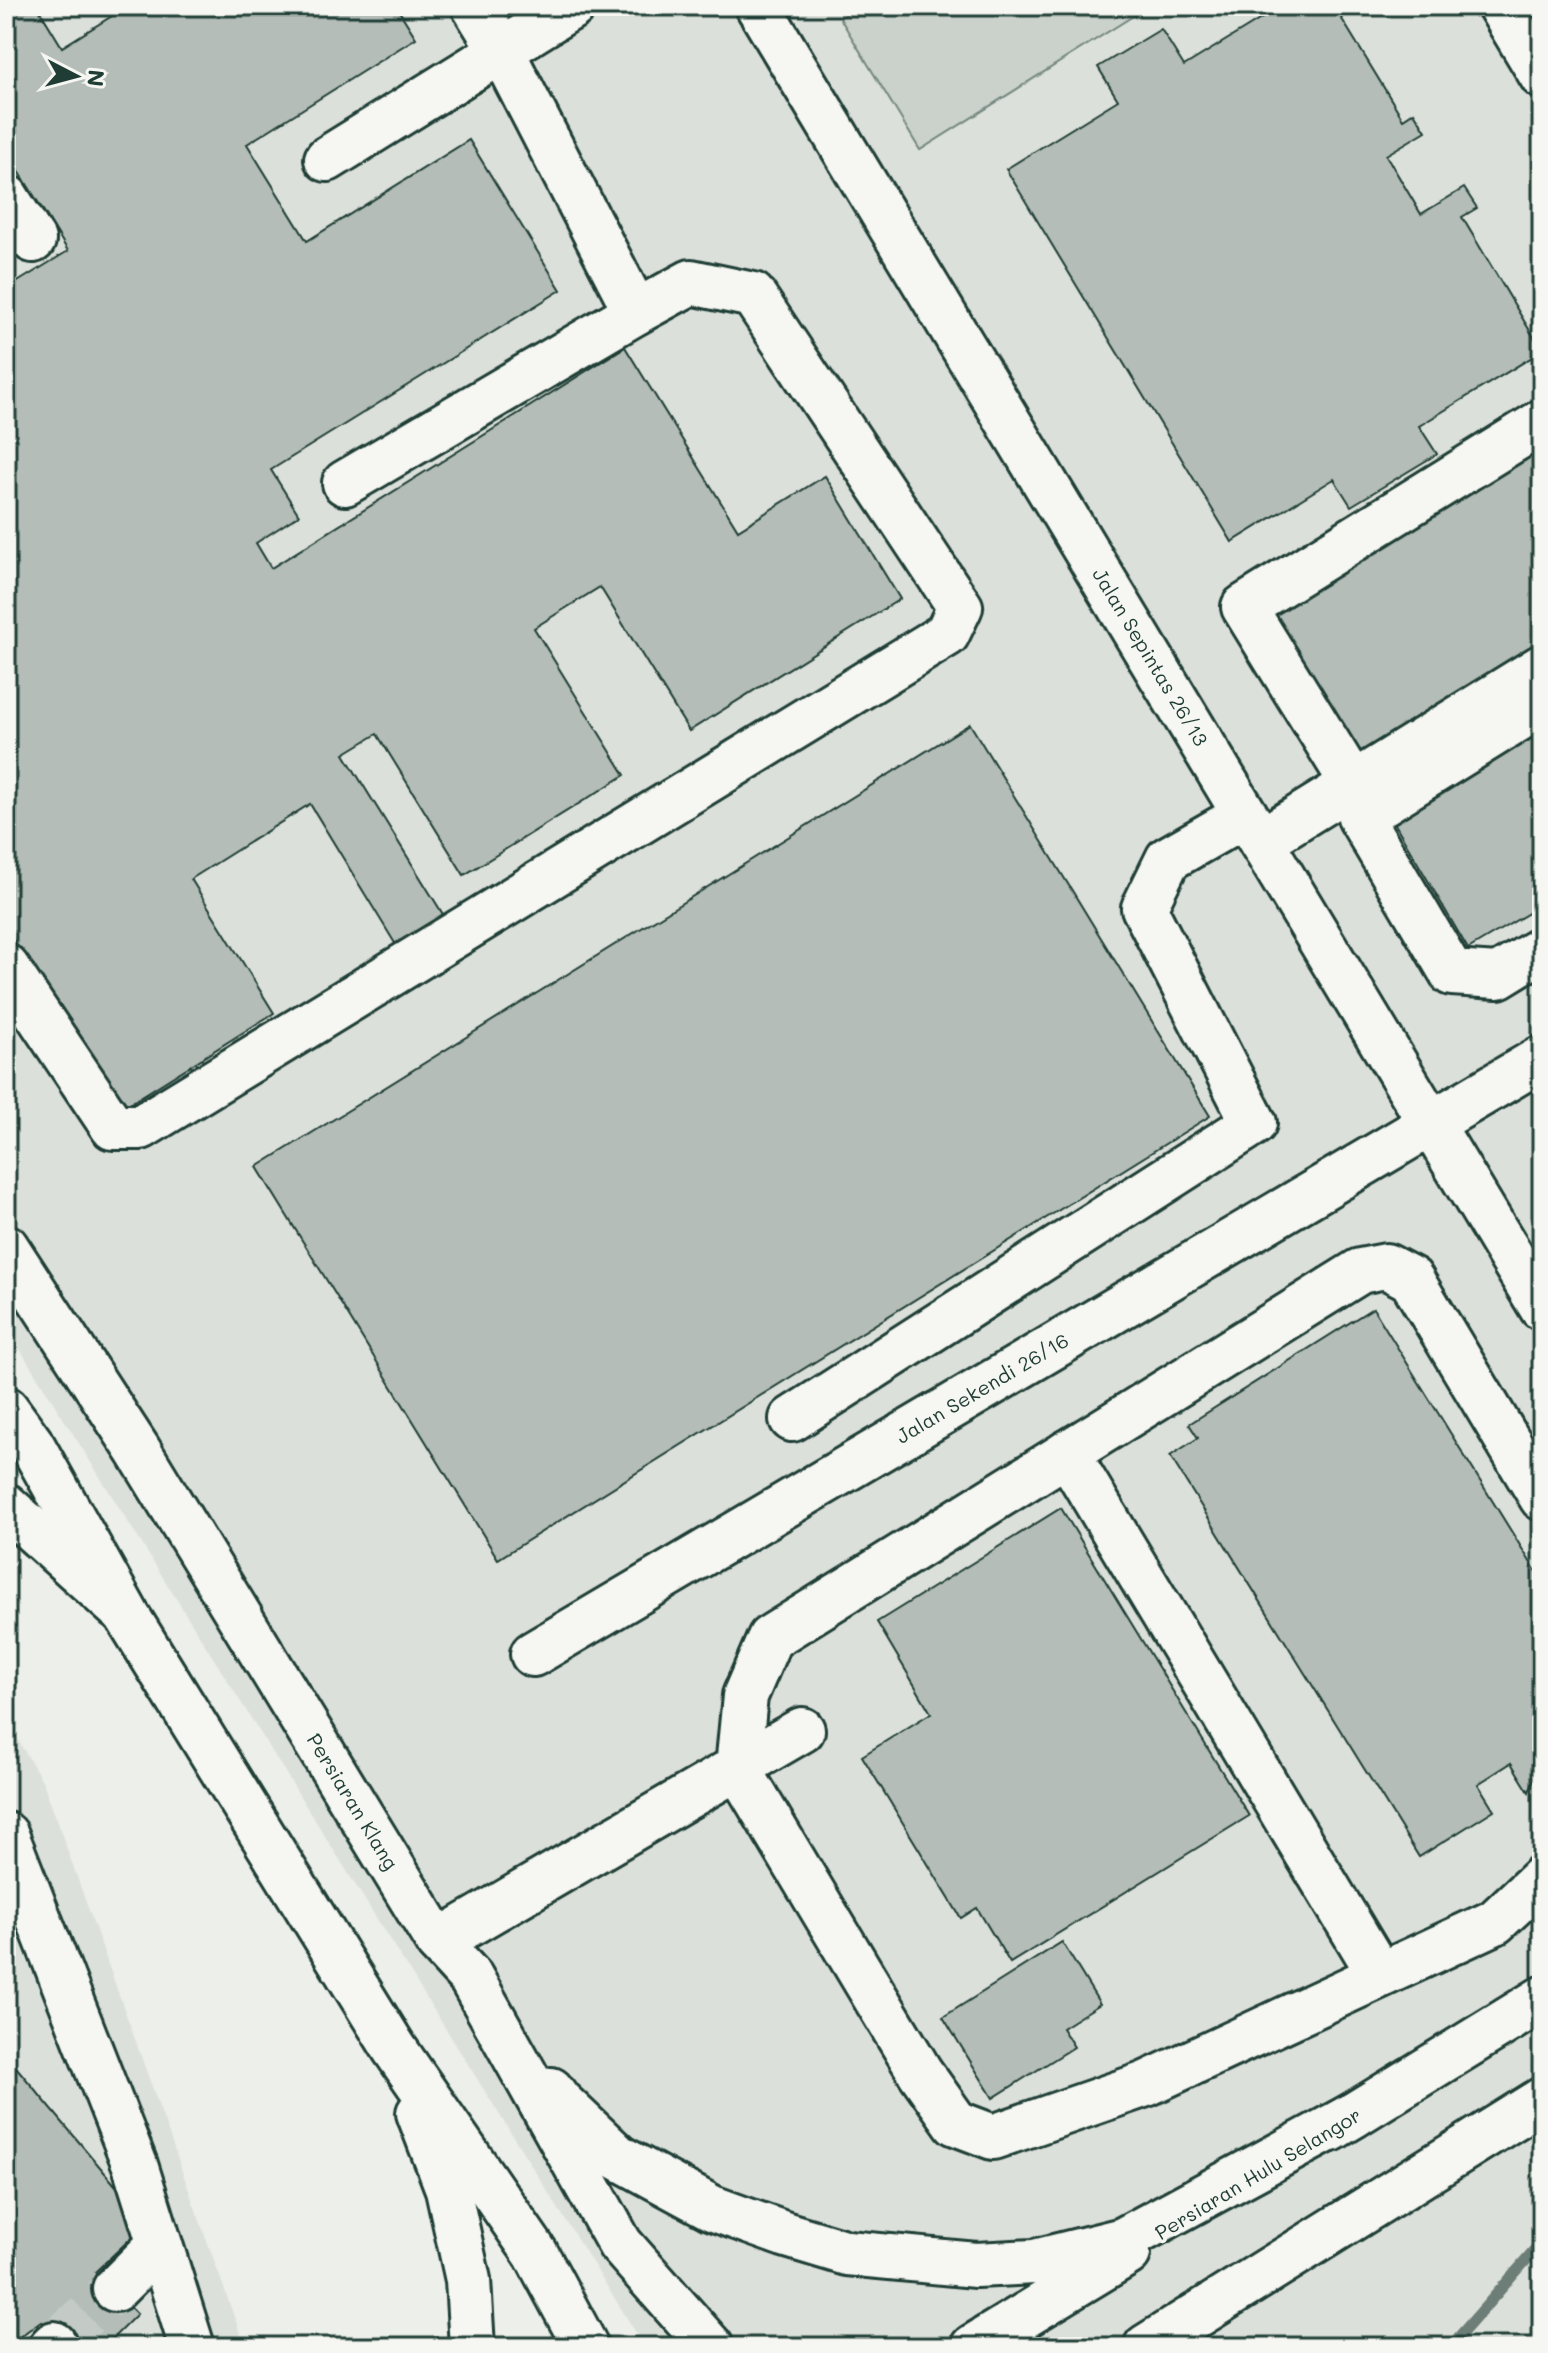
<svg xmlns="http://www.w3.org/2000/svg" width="1548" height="2353" viewBox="0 0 1548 2353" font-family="Mali,sans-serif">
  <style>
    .built { fill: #dce0db }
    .green { fill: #cbd2cc; stroke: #758880; stroke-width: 2 }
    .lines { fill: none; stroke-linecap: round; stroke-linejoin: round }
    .stream { stroke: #6c7e77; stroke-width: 11 }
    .building { fill: #b4bdb8; stroke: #1f3d34; stroke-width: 2 }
    .minor-tunnel { stroke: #c4cbc6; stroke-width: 44; stroke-dasharray: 44 22; stroke-linecap: butt }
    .minor-casing { stroke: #1f3d34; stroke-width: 50 }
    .major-casing { stroke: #1f3d34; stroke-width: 50 }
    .minor { stroke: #f6f6f2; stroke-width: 44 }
    .major { stroke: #f6f6f2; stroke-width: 44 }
    .labels { text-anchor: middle; stroke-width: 7; stroke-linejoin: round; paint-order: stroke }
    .street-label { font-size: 20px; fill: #1f3d34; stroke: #f6f6f2 }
  </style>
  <rect width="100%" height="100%" fill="#edefea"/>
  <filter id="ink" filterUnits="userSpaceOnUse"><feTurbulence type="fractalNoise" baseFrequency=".0125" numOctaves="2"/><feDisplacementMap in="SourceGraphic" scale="16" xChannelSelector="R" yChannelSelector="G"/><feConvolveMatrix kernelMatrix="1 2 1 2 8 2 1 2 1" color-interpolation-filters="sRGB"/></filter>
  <g filter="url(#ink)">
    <g class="built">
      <path d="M 6,6 L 1542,6 L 1542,2347 L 645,2347 L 6,1327 Z"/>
      <path d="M 6,1720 L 43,1782 L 245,2347 L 6,2347 Z"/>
    </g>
    <path class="green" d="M 859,6 L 1149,6 L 920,150 L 840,18 Z"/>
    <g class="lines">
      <path class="stream" d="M 1450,2347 L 1536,2249 L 1542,2236"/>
    </g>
    <g class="building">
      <path d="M 6,6 L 37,6 L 62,47 L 128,6 L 396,6 L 416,38 L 247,144 L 307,241 L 469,140 L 561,290 L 271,470 L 299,515 L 256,543 L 271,568 L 625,347 L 738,530 L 825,476 L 900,599 L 689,731 L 600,587 L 534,628 L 625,775 L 464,875 L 377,734 L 344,754 L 444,916 L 396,945 L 310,804 L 191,879 L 274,1013 L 118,1111 L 6,928 L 6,278 L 11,286 L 68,251 L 6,150 Z"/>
      <path d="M 1282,6 L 1334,6 L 1403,119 L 1414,112 L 1426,131 L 1386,155 L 1421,214 L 1464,188 L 1477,208 L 1462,217 L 1542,351 L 1419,426 L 1437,454 L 1351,506 L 1334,479 L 1232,542 L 1006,169 L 1118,100 L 1098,67 L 1161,29 L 1184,66 Z"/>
      <path d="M 1542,436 L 1542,642 L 1360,754 L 1269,604 Z"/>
      <path d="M 970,724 L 1210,1116 L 498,1559 L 257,1167 Z"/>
      <path d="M 1542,729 L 1542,905 L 1468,949 L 1392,819 Z"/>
      <path d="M 1373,1308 L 1542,1581 L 1542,1759 L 1529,1792 L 1511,1763 L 1478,1784 L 1494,1810 L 1419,1857 L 1170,1456 L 1198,1438 L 1189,1424 Z"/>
      <path d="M 1061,1508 L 1249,1816 L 1010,1963 L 977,1908 L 961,1918 L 862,1756 L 931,1713 L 877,1622 Z"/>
      <path d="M 1062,1942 L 1100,2004 L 1062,2028 L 1074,2047 L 993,2098 L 943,2017 Z"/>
      <path d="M 6,2055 L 147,2223 L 95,2272 L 137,2314 L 104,2347 L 57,2347 L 41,2321 L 6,2347 Z"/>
    </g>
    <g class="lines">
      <path class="minor-tunnel" d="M 54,2344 L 115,2289"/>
      <defs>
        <g id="minor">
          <path id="s1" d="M 758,6 L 1542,1308"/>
          <path d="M 1500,6 L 1542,76"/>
          <path d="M 327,159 L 573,6"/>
          <path d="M 6,197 L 33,240"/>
          <path d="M 345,483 L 636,312"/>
          <path d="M 1542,704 L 1360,817 L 1452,973 L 1498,976 L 1542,949"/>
          <path d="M 1353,784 L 1244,607 L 1542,422"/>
          <path d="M 1261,841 L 1542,667"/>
          <path d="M 6,967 L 113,1127 L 141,1127 L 947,634 L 960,607 L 753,295 L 691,282 L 636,312 L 501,50 L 474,6"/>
          <path d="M 792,1419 L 1254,1123 L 1144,908 L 1168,859 L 1245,815"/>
          <path d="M 1067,1453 L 1380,1975"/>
          <path d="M 1542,1498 L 1411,1279 L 1386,1266 L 1360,1271 L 770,1638 L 745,1696 L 738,1768 L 920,2072 L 956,2123 L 993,2137 L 1146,2084 L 1495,1922 L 1542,1878"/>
          <path d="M 6,1506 L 118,1607"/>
          <path id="s2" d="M 533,1654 L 1542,1058"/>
          <path d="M 6,1835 L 135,2165 L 192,2347"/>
          <path d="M 438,1942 L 802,1730"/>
          <path d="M 115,2289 L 159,2245"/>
          <path d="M 51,2347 L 54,2344"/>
        </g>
        <g id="major">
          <path id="s3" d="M 6,1247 L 138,1450 L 438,1942 L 471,1978 L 620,2244 L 711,2347"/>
          <path d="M 6,1409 L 32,1445 L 128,1617 L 394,2048 L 536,2254 L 586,2347"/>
          <path d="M 551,2090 L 559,2101 L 618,2157 L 712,2208 L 784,2234 L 847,2253 L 976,2265 L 1034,2262 L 1123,2240 L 1354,2115"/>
          <path d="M 419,2113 L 448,2189 L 468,2280 L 472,2347"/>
          <path d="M 1331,2129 L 1542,1999"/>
          <path d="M 973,2347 L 1128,2253"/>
          <path d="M 1146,2347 L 1542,2100"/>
        </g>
      </defs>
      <use href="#minor" class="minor-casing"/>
      <use href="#major" class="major-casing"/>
      <use href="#minor" class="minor"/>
      <use href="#major" class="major"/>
    </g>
  </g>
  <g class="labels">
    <g class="street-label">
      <text dy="7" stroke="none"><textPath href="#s1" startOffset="760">Jalan Sepintas 26/13</textPath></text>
      <text dy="7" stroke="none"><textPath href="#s2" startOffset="522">Jalan Sekendi 26/16</textPath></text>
      <text dy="7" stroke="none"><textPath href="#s3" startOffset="654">Persiaran Klang</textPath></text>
      <text transform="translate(1258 2174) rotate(-31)" y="7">Persiaran Hulu Selangor</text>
    </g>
  </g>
  <rect width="1548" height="2353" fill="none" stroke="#f6f6f2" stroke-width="32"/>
  <rect x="16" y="16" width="1516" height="2321" fill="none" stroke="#1f3d34" stroke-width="3" filter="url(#ink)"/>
  <g transform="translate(76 76) rotate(96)" stroke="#f6f6f2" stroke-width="6" paint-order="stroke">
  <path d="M0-6L14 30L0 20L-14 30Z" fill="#1f3d34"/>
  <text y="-12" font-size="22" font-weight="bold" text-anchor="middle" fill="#1f3d34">N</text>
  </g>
</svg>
